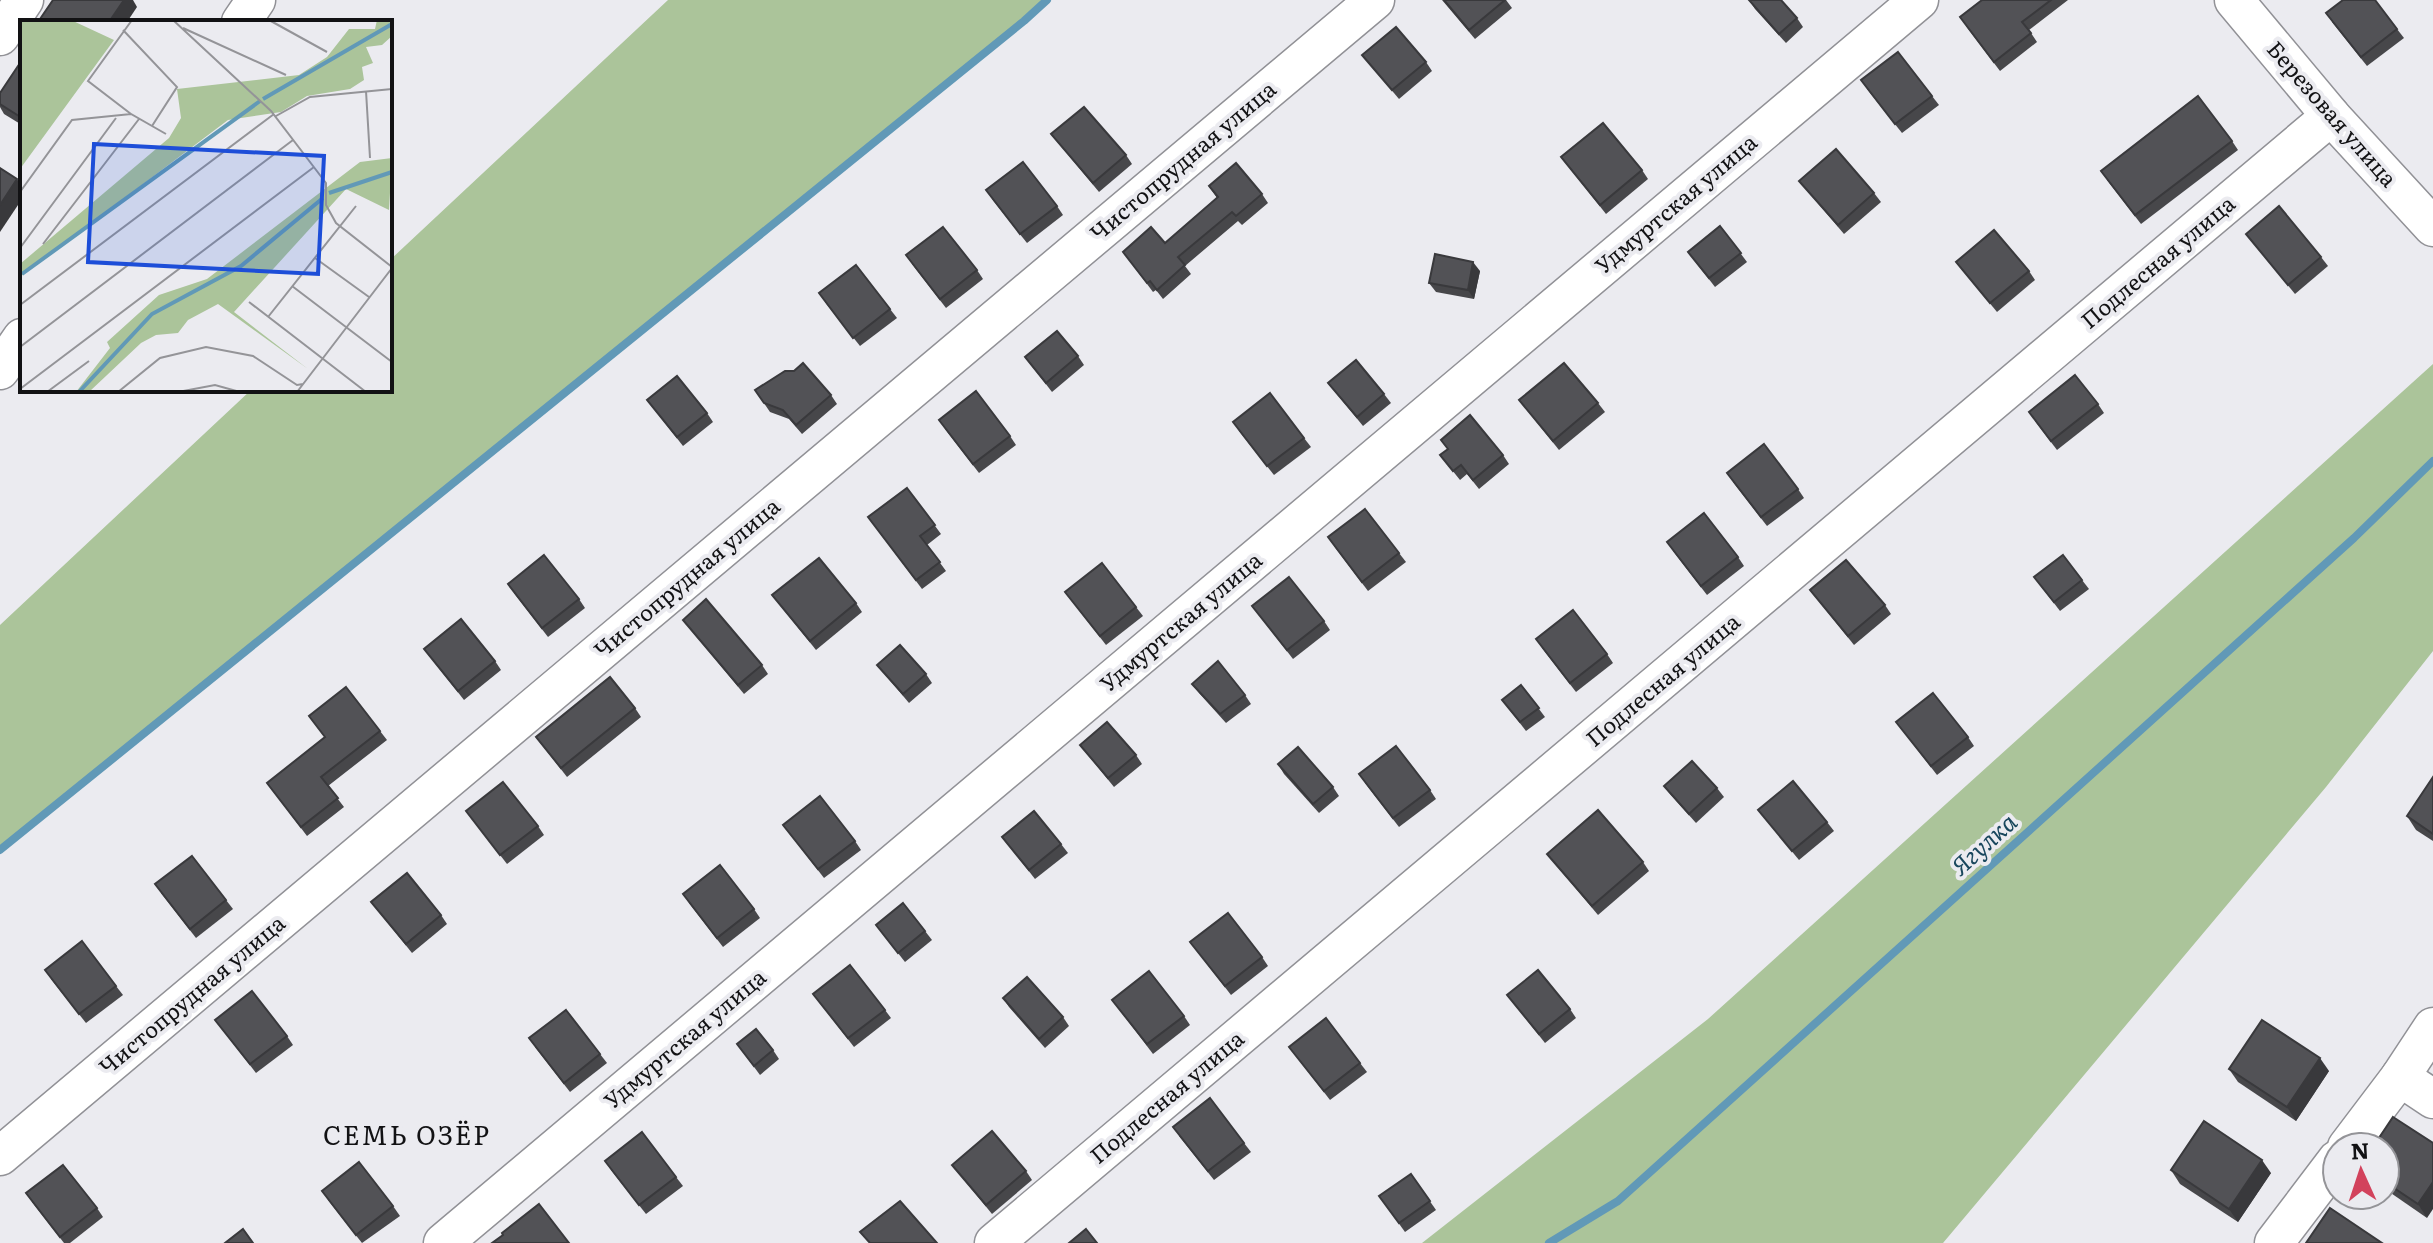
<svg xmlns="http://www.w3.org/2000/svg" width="2433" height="1243" viewBox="0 0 2433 1243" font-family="Literata,serif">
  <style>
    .green { fill: #abc49a }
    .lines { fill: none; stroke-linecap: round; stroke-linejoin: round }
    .stream { stroke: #6199b7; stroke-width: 8 }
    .minor-casing { stroke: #919196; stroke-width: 41 }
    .minor { stroke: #fff; stroke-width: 38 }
    .wall { fill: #47474a }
    .shaded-wall { fill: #39393c }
    .building { fill: #525256; stroke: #39393c; stroke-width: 2 }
    .labels { text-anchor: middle; stroke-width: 8; stroke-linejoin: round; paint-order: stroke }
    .street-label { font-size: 22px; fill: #121214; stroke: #ebebf0 }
    .water-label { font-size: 24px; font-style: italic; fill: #19475d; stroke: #ebebf0 }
    .quarter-label { font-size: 26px; letter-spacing: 2px; fill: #121214; stroke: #ebebf0 }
    .inset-river { fill: none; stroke: #6199b7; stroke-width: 4 }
    .inset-road { fill: none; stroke: #949498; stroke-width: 2 }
    .view { fill: #1d4ed8; fill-opacity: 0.15; stroke: #1d4ed8; stroke-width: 4 }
    .inset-edge { fill: none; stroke: #121214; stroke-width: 4 }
  </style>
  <rect width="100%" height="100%" fill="#ebebf0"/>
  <g class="green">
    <path d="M 668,0 L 1042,0 L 1024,21 L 0,853 L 0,625 L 251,390 L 390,390 L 390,260 Z"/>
    <path d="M 2433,364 L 2433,651 L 2326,787 L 1943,1243 L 1422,1243 L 1708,1019 Z"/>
  </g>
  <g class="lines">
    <g class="stream">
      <path d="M 0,850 L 1024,21 L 1047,0"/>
      <path d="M 1549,1243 L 1618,1201 L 2354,538 L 2433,461"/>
    </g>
    <defs>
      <g id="minor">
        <path d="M 2234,0 L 2331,116 L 2433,227"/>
        <path d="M 241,22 L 256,0"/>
        <path d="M 0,36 L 24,0"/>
        <path d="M 0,370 L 22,338"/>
        <path d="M 2400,1077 L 2433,1099"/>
        <path d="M 2347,1147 L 2400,1077 L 2433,1027"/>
        <path d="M 0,1156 L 1375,0"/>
        <path d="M 443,1243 L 1919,0"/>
        <path d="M 994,1243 L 2331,116"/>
        <path d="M 2274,1243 L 2337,1160"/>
      </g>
    </defs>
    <use href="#minor" class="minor-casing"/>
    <use href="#minor" class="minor"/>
  </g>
  <g class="wall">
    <path d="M 1442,0 L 1506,0 L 1512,8 L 1475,39 Z"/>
    <path d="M 1749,0 L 1797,18 L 1803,27 L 1786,43 L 1755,9 Z"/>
    <path d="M 1982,0 L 2068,0 L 2029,30 L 2037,42 L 2000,71 L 1966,26 Z"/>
    <path d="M 2332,22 L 2397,29 L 2404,38 L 2367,66 Z"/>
    <path d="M 1362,55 L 1426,62 L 1432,71 L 1399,99 Z"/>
    <path d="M 22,60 L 22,125 L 4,114 L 0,107 L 0,93 Z"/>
    <path d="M 1867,89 L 1932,96 L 1939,105 L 1902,133 Z"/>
    <path d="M 1051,134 L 1126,155 L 1132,164 L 1099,192 Z"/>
    <path d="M 2232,141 L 2238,150 L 2141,224 L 2107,180 Z"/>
    <path d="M 1561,157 L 1642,170 L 1648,179 L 1606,214 Z"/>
    <path d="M 1799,181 L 1874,193 L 1881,202 L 1844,234 Z"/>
    <path d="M 1209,186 L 1262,194 L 1268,203 L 1242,225 L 1238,221 L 1185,266 L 1191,274 L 1163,299 L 1156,290 L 1153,292 L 1123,252 L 1165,243 L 1217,198 Z"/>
    <path d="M 992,199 L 1057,206 L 1063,215 L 1027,243 Z"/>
    <path d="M 1720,226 L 1747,262 L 1715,287 L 1688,252 Z"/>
    <path d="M 2246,234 L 2321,257 L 2328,266 L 2295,294 Z"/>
    <path d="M 1956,262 L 2029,271 L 2035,280 L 1997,312 Z"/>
    <path d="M 912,264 L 977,270 L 983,279 L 946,308 Z"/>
    <path d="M 1480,271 L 1474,299 L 1436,292 L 1429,283 Z"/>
    <path d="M 825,302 L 890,309 L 897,318 L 860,346 Z"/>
    <path d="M 1078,356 L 1084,365 L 1052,392 L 1025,357 Z"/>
    <path d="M 1328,383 L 1384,394 L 1391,403 L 1363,426 Z"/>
    <path d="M 755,390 L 831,395 L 837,404 L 802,434 L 789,419 L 770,412 Z"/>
    <path d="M 647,400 L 707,413 L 713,422 L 683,446 Z"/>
    <path d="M 1519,400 L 1598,403 L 1605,412 L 1559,450 Z"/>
    <path d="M 2098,404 L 2104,413 L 2057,450 L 2035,421 Z"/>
    <path d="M 945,429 L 1010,436 L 1016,445 L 979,473 Z"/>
    <path d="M 1239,431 L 1304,438 L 1311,447 L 1274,475 Z"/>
    <path d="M 1440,455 L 1503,455 L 1509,464 L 1479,489 L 1467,474 L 1460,480 Z"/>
    <path d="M 1733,482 L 1798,489 L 1804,498 L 1767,526 Z"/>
    <path d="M 907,488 L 941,534 L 927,545 L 946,571 L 922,589 L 868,517 Z"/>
    <path d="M 1334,546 L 1399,553 L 1406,562 L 1368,591 Z"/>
    <path d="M 1673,551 L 1738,557 L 1744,566 L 1707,595 Z"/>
    <path d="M 2034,577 L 2082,580 L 2089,589 L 2060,611 Z"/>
    <path d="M 1810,590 L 1885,605 L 1891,614 L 1854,645 Z"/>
    <path d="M 514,593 L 579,599 L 585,608 L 548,637 Z"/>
    <path d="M 772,595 L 856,603 L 862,612 L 816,650 Z"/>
    <path d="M 1072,601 L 1136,607 L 1143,616 L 1106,645 Z"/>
    <path d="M 1259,615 L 1324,621 L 1330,630 L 1293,659 Z"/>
    <path d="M 683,620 L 762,665 L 768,674 L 744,694 Z"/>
    <path d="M 1542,648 L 1607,654 L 1613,663 L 1576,692 Z"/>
    <path d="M 424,649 L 495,661 L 501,670 L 464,700 Z"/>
    <path d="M 877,665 L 926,674 L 932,683 L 909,703 Z"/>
    <path d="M 1192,684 L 1245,695 L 1251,704 L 1226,723 L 1199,693 Z"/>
    <path d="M 1521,685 L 1545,717 L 1526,731 L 1502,700 Z"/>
    <path d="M 635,708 L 641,717 L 567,777 L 536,737 Z"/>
    <path d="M 380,731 L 387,740 L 328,786 L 344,807 L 307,836 L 267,783 Z"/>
    <path d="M 1903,731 L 1968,737 L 1974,746 L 1937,775 Z"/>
    <path d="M 1080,745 L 1136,755 L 1142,764 L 1114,787 Z"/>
    <path d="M 1278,764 L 1333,787 L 1339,796 L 1319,813 L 1284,774 Z"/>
    <path d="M 2433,777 L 2433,841 L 2416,830 L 2407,816 Z"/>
    <path d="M 1365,783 L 1430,790 L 1436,799 L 1399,827 Z"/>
    <path d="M 1664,786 L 1717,788 L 1724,797 L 1696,823 L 1671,795 Z"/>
    <path d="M 1758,810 L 1827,822 L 1834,831 L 1799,860 Z"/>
    <path d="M 473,820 L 538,826 L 544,835 L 507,864 Z"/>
    <path d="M 783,825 L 855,841 L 861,850 L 824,878 Z"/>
    <path d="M 1002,837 L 1061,844 L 1068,853 L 1035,879 Z"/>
    <path d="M 1547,854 L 1643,862 L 1649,871 L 1598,915 Z"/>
    <path d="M 161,893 L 226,900 L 233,909 L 196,938 Z"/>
    <path d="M 371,902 L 441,915 L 447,924 L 412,953 Z"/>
    <path d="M 689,903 L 754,909 L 760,918 L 723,947 Z"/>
    <path d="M 876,925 L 925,931 L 932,940 L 905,962 Z"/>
    <path d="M 1197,951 L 1262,957 L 1268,966 L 1231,995 Z"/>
    <path d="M 51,979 L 116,986 L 123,995 L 86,1023 Z"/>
    <path d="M 1507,995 L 1570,1009 L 1576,1018 L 1545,1043 Z"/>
    <path d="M 1003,998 L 1063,1017 L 1069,1026 L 1045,1048 L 1009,1007 Z"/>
    <path d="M 820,1003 L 885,1010 L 891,1018 L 854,1047 Z"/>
    <path d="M 1119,1009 L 1184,1016 L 1190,1025 L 1153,1054 Z"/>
    <path d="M 222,1029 L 287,1036 L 293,1045 L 256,1073 Z"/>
    <path d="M 737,1044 L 773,1050 L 779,1059 L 760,1075 Z"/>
    <path d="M 535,1047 L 600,1054 L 607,1063 L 570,1092 Z"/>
    <path d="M 1296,1056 L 1360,1063 L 1367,1072 L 1330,1100 Z"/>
    <path d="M 2229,1069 L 2329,1071 L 2296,1121 L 2238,1082 Z"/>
    <path d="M 2393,1117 L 2427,1218 L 2385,1189 L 2385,1147 Z"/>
    <path d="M 1179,1136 L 1244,1143 L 1251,1152 L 1214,1180 Z"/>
    <path d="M 952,1165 L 1026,1171 L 1032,1180 L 992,1214 Z"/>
    <path d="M 611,1170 L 676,1177 L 683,1186 L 646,1214 Z"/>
    <path d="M 2171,1170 L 2271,1173 L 2238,1222 L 2180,1184 Z"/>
    <path d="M 1411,1174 L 1436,1210 L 1405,1232 L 1379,1196 Z"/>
    <path d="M 328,1200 L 393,1206 L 400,1216 L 362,1243 Z"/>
    <path d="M 32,1202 L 97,1208 L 103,1217 L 70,1243 L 64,1243 Z"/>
  </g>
  <g class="shaded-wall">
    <path d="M 124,0 L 133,0 L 137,7 L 127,22 L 109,22 Z"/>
    <path d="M 17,179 L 22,186 L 22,199 L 0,232 L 0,205 Z"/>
    <path d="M 1473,262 L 1480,271 L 1474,299 L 1468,290 Z"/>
    <path d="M 2320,1058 L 2329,1071 L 2296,1121 L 2287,1107 Z"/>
    <path d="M 2262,1160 L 2271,1173 L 2238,1222 L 2229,1209 Z"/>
    <path d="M 2433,1182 L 2433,1209 L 2427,1218 L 2418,1204 Z"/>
  </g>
  <g class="building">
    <path d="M 53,0 L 124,0 L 109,22 L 46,22 L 40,19 Z"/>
    <path d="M 1444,0 L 1505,0 L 1469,30 Z"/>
    <path d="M 1749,0 L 1781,0 L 1797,18 L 1779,34 Z"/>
    <path d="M 1982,0 L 2051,0 L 2022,22 L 2031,33 L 1994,62 L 1960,17 Z"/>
    <path d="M 2343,0 L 2375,0 L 2397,29 L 2361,57 L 2326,13 Z"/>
    <path d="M 1396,27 L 1426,62 L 1392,90 L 1362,55 Z"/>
    <path d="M 1898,52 L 1932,96 L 1895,124 L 1861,80 Z"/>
    <path d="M 22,60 L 22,118 L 0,104 L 0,93 Z"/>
    <path d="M 2198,96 L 2232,141 L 2135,215 L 2101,171 Z"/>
    <path d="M 1084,107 L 1126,155 L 1093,183 L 1051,134 Z"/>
    <path d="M 1603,123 L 1642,170 L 1600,205 L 1561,157 Z"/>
    <path d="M 1836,149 L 1874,193 L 1838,225 L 1799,181 Z"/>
    <path d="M 1023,162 L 1057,206 L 1020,234 L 986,190 Z"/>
    <path d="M 1236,163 L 1262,194 L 1236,216 L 1232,212 L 1178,257 L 1185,265 L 1157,290 L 1150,281 L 1147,283 L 1123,252 L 1151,227 L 1165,243 L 1218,197 L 1209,186 Z"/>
    <path d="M 0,168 L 17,179 L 0,205 Z"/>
    <path d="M 2279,206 L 2321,257 L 2288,285 L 2246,234 Z"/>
    <path d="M 1720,226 L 1741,253 L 1709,278 L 1688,252 Z"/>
    <path d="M 943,227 L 977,270 L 940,299 L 906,255 Z"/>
    <path d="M 1994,230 L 2029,271 L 1990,303 L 1956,262 Z"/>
    <path d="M 1435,254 L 1473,262 L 1468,290 L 1429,283 Z"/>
    <path d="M 856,265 L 890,309 L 853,338 L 819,293 Z"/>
    <path d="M 1057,331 L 1078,356 L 1046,383 L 1025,357 Z"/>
    <path d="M 1356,360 L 1384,394 L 1357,417 L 1328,383 Z"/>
    <path d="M 803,363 L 831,395 L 796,425 L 783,410 L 764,403 L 755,390 L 785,371 L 794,371 Z"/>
    <path d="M 1564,363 L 1598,403 L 1553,441 L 1519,400 Z"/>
    <path d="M 2075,375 L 2098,404 L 2051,441 L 2029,412 Z"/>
    <path d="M 677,376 L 707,413 L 677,437 L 647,400 Z"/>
    <path d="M 976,391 L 1010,436 L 973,464 L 939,420 Z"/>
    <path d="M 1270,393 L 1304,438 L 1267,466 L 1233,422 Z"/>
    <path d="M 1470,415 L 1503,455 L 1473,480 L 1461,465 L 1453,471 L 1440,455 L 1448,449 L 1441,440 Z"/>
    <path d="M 1764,444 L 1798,489 L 1761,517 L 1727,473 Z"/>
    <path d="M 907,488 L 935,525 L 920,536 L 940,562 L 916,580 L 868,517 Z"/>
    <path d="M 1365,509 L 1399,553 L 1362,582 L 1328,537 Z"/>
    <path d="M 1704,513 L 1738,557 L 1701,586 L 1667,542 Z"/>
    <path d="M 544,555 L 579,599 L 542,628 L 508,584 Z"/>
    <path d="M 2063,555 L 2082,580 L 2054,602 L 2034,577 Z"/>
    <path d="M 819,558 L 856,603 L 810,641 L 772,595 Z"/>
    <path d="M 1846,560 L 1885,605 L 1848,636 L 1810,590 Z"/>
    <path d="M 1102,563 L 1136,607 L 1100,636 L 1065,592 Z"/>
    <path d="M 1289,577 L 1324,621 L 1287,650 L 1252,606 Z"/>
    <path d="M 706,599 L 762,665 L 738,685 L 683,620 Z"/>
    <path d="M 1573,610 L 1607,654 L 1570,683 L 1536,639 Z"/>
    <path d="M 461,619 L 495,661 L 458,691 L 424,649 Z"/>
    <path d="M 900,645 L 926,674 L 903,694 L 877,665 Z"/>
    <path d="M 1218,661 L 1245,695 L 1220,714 L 1192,684 Z"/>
    <path d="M 610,677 L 635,708 L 561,768 L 536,737 Z"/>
    <path d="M 1521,685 L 1539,708 L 1520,722 L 1502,700 Z"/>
    <path d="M 346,687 L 380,731 L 321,777 L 338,798 L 301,827 L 267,783 L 325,737 L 309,716 Z"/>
    <path d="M 1933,693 L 1968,737 L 1931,766 L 1896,722 Z"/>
    <path d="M 1107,722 L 1136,755 L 1108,778 L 1080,745 Z"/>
    <path d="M 1396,746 L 1430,790 L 1393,818 L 1359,774 Z"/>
    <path d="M 1298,747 L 1333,787 L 1313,804 L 1278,764 Z"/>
    <path d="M 1692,761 L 1717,788 L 1689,814 L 1664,786 Z"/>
    <path d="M 2433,777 L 2433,834 L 2407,816 Z"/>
    <path d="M 1793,781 L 1827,822 L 1792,851 L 1758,810 Z"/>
    <path d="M 503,782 L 538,826 L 500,855 L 466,811 Z"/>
    <path d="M 820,796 L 855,841 L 818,869 L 783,825 Z"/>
    <path d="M 1598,810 L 1643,862 L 1592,906 L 1547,854 Z"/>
    <path d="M 1034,811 L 1061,844 L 1029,870 L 1002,837 Z"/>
    <path d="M 192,856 L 226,900 L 190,929 L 155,884 Z"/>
    <path d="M 720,865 L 754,909 L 717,938 L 683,894 Z"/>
    <path d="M 407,873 L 441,915 L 406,944 L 371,902 Z"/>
    <path d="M 903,903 L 925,931 L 898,953 L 876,925 Z"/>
    <path d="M 1228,913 L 1262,957 L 1225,986 L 1190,942 Z"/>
    <path d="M 82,941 L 116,986 L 79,1014 L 45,970 Z"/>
    <path d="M 850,965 L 885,1010 L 848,1038 L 813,994 Z"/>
    <path d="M 1538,970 L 1570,1009 L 1539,1034 L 1507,995 Z"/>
    <path d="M 1149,971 L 1184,1016 L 1147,1044 L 1112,1000 Z"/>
    <path d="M 1027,977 L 1063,1017 L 1039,1039 L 1003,998 Z"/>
    <path d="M 252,991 L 287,1036 L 250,1064 L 215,1020 Z"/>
    <path d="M 566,1010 L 600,1054 L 564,1083 L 529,1038 Z"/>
    <path d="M 1326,1018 L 1360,1063 L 1324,1091 L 1289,1047 Z"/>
    <path d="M 2262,1020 L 2320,1058 L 2287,1107 L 2229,1069 Z"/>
    <path d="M 756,1029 L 773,1050 L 754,1066 L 737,1044 Z"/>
    <path d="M 1210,1098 L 1244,1143 L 1208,1171 L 1173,1127 Z"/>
    <path d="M 2393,1117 L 2433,1143 L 2433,1182 L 2418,1204 L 2385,1182 L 2385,1147 L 2373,1147 Z"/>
    <path d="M 2204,1121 L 2262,1160 L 2229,1209 L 2171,1170 Z"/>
    <path d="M 992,1131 L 1026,1171 L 986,1205 L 952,1165 Z"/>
    <path d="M 642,1132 L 676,1177 L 639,1205 L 605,1161 Z"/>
    <path d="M 359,1162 L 393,1206 L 356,1235 L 322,1191 Z"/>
    <path d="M 63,1165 L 97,1208 L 60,1237 L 26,1193 Z"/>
    <path d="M 1411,1174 L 1430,1201 L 1399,1223 L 1379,1196 Z"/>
    <path d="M 900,1201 L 937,1243 L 870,1243 L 860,1232 Z"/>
    <path d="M 539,1204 L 569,1243 L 492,1243 L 503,1235 L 502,1233 Z"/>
    <path d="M 2330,1208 L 2382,1243 L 2306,1243 Z"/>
    <path d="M 243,1229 L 253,1243 L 225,1243 Z"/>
    <path d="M 1086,1229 L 1097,1243 L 1069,1243 Z"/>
  </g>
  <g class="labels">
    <g class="street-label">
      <text transform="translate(2332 114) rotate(49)" y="8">Березовая улица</text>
      <text transform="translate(1183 161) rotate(-40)" y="8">Чистопрудная улица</text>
      <text transform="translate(1676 204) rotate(-40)" y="8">Удмуртская улица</text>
      <text transform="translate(2158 262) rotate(-40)" y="8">Подлесная улица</text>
      <text transform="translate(687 578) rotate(-40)" y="8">Чистопрудная улица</text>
      <text transform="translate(1181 622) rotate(-40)" y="8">Удмуртская улица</text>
      <text transform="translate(1663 680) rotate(-40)" y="8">Подлесная улица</text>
      <text transform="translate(192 995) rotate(-40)" y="8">Чистопрудная улица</text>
      <text transform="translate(685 1039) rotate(-40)" y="8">Удмуртская улица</text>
      <text transform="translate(1167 1097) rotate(-40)" y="8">Подлесная улица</text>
    </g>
    <g class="water-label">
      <text transform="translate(1984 845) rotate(-42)" y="8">Ягулка</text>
    </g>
    <g class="quarter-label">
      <text x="407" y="1145">СЕМЬ ОЗЁР</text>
    </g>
  </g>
  <g transform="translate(20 20)">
    <rect width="372" height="372" fill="#ebebf0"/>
    <path d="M 0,0 L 51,0 L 94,20 L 0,149 ZM 357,0 L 372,0 L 372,16 L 362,25 L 346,27 L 353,43 L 342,47 L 344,60 L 330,69 L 287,76 L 261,92 L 208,100 L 0,257 L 0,244 L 149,118 L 161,98 L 157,69 L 279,55 L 307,37 L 329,9 L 355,9 ZM 372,138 L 369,190 L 326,169 L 214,292 L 288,349 L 198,284 L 168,300 L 158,313 L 136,315 L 121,323 L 69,372 L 56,372 L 90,328 L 87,322 L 139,275 L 187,259 L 340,142 Z" fill="#abc49a"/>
    <path class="inset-river" d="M 243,79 L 372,4M 309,173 L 372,152M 2,254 L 240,81M 59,372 L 132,294 L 221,246 L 303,178"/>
    <path class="inset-road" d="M 153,0 L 251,91 L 306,163 L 306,185 L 316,203 L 372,247M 249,0 L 307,32M 163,8 L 266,55M 103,10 L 157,67 L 132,106M 346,71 L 350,138M 111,94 L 68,61 L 112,0M 256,96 L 290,77 L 372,69M 0,172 L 52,100 L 111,94 L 146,114M 23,224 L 119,99M 0,228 L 96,98M 295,238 L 349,277M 272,266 L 372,342M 229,282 L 346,372M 0,285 L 254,94M 248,297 L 336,186M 0,327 L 273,120M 0,369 L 294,147M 27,372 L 69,341M 98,372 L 140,338 L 186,327 L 233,336 L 277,365 L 283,364M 158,372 L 195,365 L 220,372M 277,372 L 372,248"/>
    <path class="view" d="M 74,124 L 304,136 L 298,254 L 68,242 Z"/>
    <rect width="372" height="372" class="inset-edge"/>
  </g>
  <g transform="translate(2361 1171) rotate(357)"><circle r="38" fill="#ebebf0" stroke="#949498" stroke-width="2"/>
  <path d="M0-6L14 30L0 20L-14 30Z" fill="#d2425c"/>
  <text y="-12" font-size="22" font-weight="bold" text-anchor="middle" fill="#121214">N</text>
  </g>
</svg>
